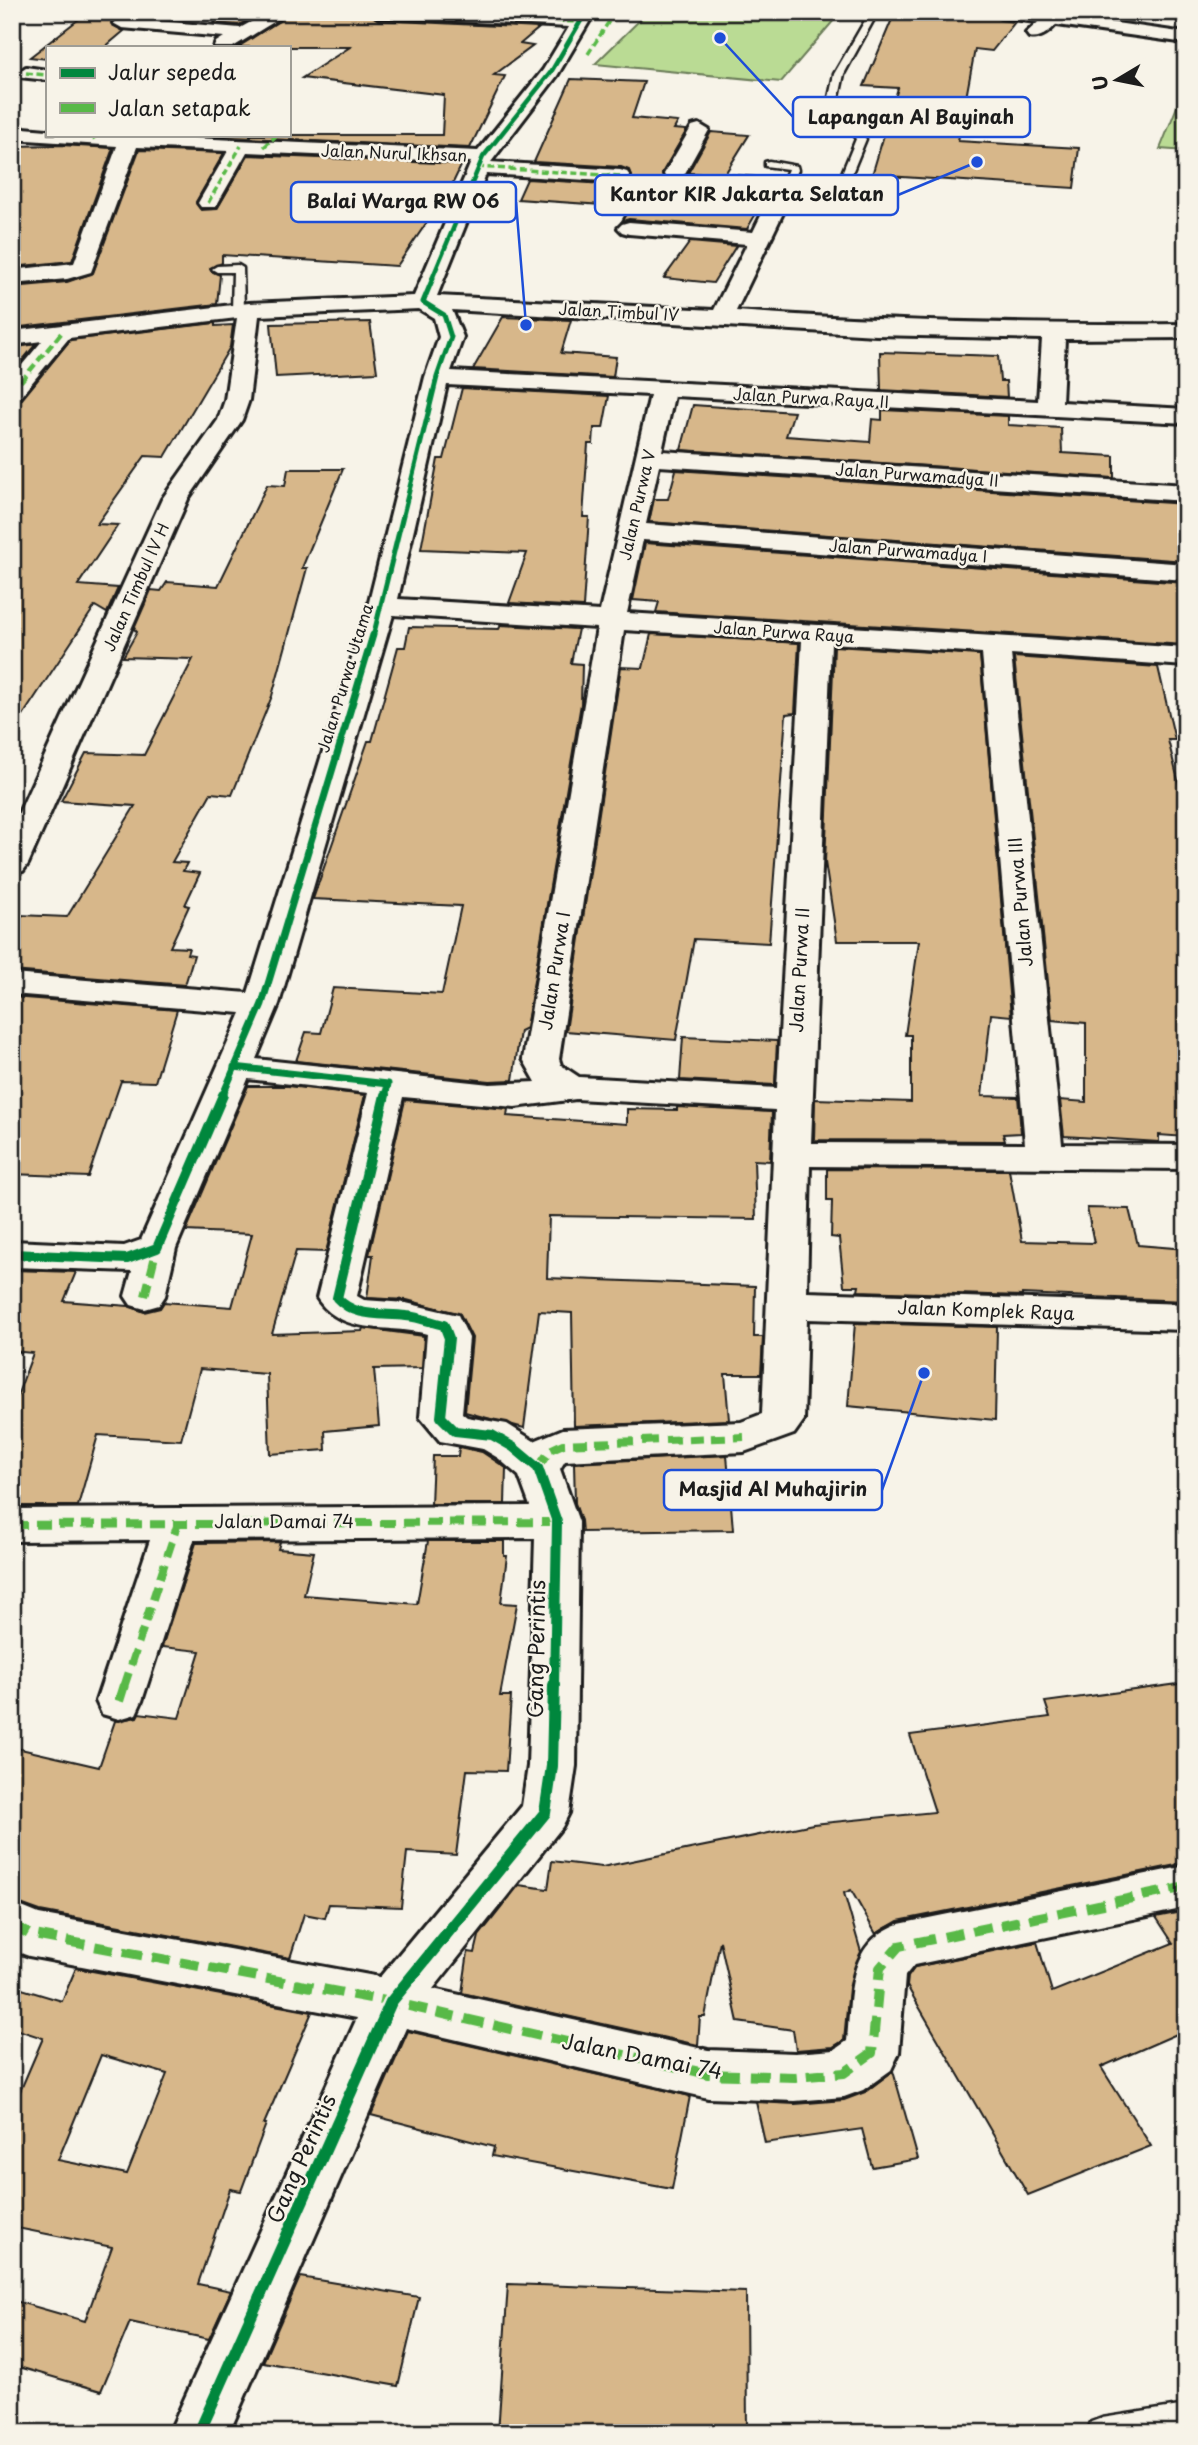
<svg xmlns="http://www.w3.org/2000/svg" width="1198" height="2445" viewBox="0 0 1198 2445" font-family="'Playpen Sans',sans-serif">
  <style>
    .green { fill: #badb94; stroke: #6b7c58; stroke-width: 2 }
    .building { fill: #d7b78a; stroke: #1c1c1c; stroke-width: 2; fill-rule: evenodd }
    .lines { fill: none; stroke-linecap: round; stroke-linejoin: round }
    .service-casing { stroke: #1c1c1c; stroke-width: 5 }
    .minor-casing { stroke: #1c1c1c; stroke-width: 6 }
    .secondary-casing { stroke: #1c1c1c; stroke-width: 6 }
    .service { fill: #f7f3e8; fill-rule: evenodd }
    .minor { fill: #f7f3e8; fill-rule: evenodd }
    .secondary { fill: #f7f3e8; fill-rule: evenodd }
    .quiet-far3 { stroke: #58b947; stroke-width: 3.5; stroke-dasharray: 7 3.5; stroke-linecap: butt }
    .quiet-far2 { stroke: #58b947; stroke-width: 4.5; stroke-dasharray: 9 4.5; stroke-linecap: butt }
    .quiet-far1 { stroke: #58b947; stroke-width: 8; stroke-dasharray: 15 8; stroke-linecap: butt }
    .quiet { stroke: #58b947; stroke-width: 10; stroke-dasharray: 19 10; stroke-linecap: butt }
    .cycleway-far4-casing { stroke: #f7f3e8; stroke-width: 7 }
    .cycleway-far3-casing { stroke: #f7f3e8; stroke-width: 8 }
    .cycleway-far2-casing { stroke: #f7f3e8; stroke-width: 10 }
    .cycleway-far1-casing { stroke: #f7f3e8; stroke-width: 14 }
    .cycleway-casing { stroke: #f7f3e8; stroke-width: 17 }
    .cycleway-far4 { stroke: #00873e; stroke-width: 4.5 }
    .cycleway-far3 { stroke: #00873e; stroke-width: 5 }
    .cycleway-far2 { stroke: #00873e; stroke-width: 7 }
    .cycleway-far1 { stroke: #00873e; stroke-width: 10 }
    .cycleway { stroke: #00873e; stroke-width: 12 }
    .labels { text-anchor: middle; stroke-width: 5; stroke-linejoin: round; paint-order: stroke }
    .far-street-label { font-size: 16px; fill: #1c1c1c; stroke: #f7f3e8 }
    .street-label { font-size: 18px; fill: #1c1c1c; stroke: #f7f3e8 }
    .near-street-label { font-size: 21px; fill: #1c1c1c; stroke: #f7f3e8 }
    .leader { fill: none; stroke: #1d4ed8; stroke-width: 2.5 }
    .callout-dot { fill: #1d4ed8; stroke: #f7f3e8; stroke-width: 2.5 }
    .callout { fill: #f7f3e8; stroke: #1d4ed8; stroke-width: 2.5 }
    .callout-label { font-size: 19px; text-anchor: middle; font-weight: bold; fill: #1c1c1c }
  </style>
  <rect width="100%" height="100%" fill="#f7f3e8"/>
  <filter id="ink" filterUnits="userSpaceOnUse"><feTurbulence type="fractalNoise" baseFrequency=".0143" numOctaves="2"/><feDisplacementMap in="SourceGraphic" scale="14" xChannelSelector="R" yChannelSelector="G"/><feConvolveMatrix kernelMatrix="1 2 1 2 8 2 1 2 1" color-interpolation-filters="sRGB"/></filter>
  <g filter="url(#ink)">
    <g class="green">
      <path d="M 648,12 L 841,12 L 781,82 L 595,64 Z"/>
      <path d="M 1186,84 L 1186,151 L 1160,149 Z"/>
    </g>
    <g class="building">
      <path d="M 88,12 L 146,12 L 140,17 L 122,15 L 112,21 L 112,25 L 124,31 L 105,47 L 47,47 L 47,59 L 30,57 Z"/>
      <path d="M 224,12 L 263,12 L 239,25 L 214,23 Z"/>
      <path d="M 293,12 L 367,12 L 378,20 L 539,28 L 520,44 L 533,46 L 494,75 L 505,76 L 470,148 L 179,135 L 442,135 L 444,95 L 302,78 L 350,47 L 238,47 Z"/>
      <path d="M 895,12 L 966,17 L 970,13 L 991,15 L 1000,20 L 1015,22 L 992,51 L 975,49 L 958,141 L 1079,148 L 1074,188 L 872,175 L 898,88 L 864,86 Z"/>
      <path d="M 571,79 L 644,82 L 632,118 L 678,122 L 674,129 L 687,130 L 662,173 L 666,185 L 675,189 L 767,195 L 747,229 L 629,219 L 622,221 L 630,207 L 518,199 L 527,179 L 620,185 L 628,183 L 632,178 L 629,170 L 621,167 L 534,162 Z"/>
      <path d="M 711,132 L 749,135 L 725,174 L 778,179 L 688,173 Z"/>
      <path d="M 61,145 L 113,148 L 72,261 L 12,267 L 12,146 Z"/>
      <path d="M 139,150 L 224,153 L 196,202 L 201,210 L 217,209 L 248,155 L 462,164 L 438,214 L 438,206 L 397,266 L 222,255 L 222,263 L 210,268 L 211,271 L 220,275 L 217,304 L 12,328 L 12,287 L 67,282 L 93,273 Z"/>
      <path d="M 690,242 L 736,246 L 713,283 L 664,278 Z"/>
      <path d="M 503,317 L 571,320 L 561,353 L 616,357 L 613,377 L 473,369 Z"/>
      <path d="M 370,322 L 377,372 L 276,377 L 271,324 Z"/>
      <path d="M 215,323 L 215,326 L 233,325 L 230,347 L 165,457 L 145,456 L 97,524 L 118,525 L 78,585 L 118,588 L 107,613 L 95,606 L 12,732 L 12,401 L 22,399 L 70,340 Z"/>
      <path d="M 36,344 L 12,373 L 12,348 Z"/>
      <path d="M 880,352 L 998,356 L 1000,381 L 1006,381 L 1007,397 L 881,390 Z"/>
      <path d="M 462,388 L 609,396 L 603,428 L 594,428 L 593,444 L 588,444 L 583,517 L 589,517 L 583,607 L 509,603 L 527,553 L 421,549 L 438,459 L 444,459 Z"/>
      <path d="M 693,405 L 794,412 L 786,436 L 870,442 L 872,419 L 882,420 L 882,410 L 1008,416 L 1008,425 L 1061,428 L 1062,453 L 1114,456 L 1114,478 L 681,450 Z"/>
      <path d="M 288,469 L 343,469 L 302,568 L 307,568 L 272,696 L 232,795 L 211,793 L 172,862 L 187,863 L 183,871 L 200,873 L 185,905 L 189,906 L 170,947 L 189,948 L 187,954 L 194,955 L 185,985 L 12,971 L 12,931 L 19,915 L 67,917 L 135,806 L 61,801 L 86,753 L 144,755 L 193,659 L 123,657 L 137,632 L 134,629 L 151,590 L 161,591 L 167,582 L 218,586 L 267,485 L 285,486 Z"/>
      <path d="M 676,470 L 1186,504 L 1186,561 L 649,522 L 654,499 L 668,499 Z"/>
      <path d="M 645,543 L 1186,583 L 1186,645 L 656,612 L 659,602 L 633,600 Z"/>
      <path d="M 501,625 L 578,629 L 571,663 L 582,664 L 581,704 L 526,1028 L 520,1031 L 513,1080 L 490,1081 L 296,1061 L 306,1032 L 321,1033 L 333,988 L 442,994 L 461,906 L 313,899 L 368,741 L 372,741 L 398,647 L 405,647 L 409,627 L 499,629 Z"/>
      <path d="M 651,634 L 799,643 L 795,713 L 786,714 L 769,943 L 694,939 L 676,1040 L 566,1031 L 621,667 L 643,668 Z"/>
      <path d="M 834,646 L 980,655 L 1011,1016 L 991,1014 L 982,1096 L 1018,1097 L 1021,1133 L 1003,1134 L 1005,1141 L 814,1140 L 815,1099 L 911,1102 L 911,1035 L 905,1035 L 919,941 L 837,941 L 825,862 Z"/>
      <path d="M 1014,657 L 1158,667 L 1175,740 L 1168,740 L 1186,812 L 1186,1137 L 1159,1135 L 1159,1142 L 1064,1136 L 1060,1100 L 1086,1102 L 1086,1023 L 1052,1020 Z"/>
      <path d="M 12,997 L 177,1010 L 155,1082 L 121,1081 L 88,1177 L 12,1174 Z"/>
      <path d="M 683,1037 L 777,1041 L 775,1085 L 680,1080 Z"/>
      <path d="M 248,1086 L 288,1086 L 365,1095 L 326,1252 L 296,1251 L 272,1334 L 362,1331 L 363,1328 L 424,1336 L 422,1368 L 374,1369 L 379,1426 L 325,1431 L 326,1450 L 270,1454 L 267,1374 L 200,1369 L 181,1440 L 98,1435 L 78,1506 L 12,1506 L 12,1410 L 33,1353 L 12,1351 L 12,1270 L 76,1272 L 64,1301 L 129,1306 L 144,1312 L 160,1308 L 164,1302 L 232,1307 L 252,1234 L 186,1231 Z"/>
      <path d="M 405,1100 L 508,1109 L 507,1116 L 627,1124 L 627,1109 L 677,1110 L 677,1107 L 772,1112 L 770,1161 L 754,1160 L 756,1219 L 549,1216 L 547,1278 L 755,1286 L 754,1337 L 763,1337 L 761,1374 L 725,1374 L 729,1420 L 574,1426 L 572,1313 L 539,1311 L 524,1428 L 465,1412 L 472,1338 L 460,1314 L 407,1300 L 367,1298 L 373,1255 L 369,1255 Z"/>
      <path d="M 827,1169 L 1009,1170 L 1022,1241 L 1094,1243 L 1087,1208 L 1129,1209 L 1138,1245 L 1186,1249 L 1186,1301 L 1022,1294 L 1022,1296 L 858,1291 L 859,1286 L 844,1286 L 839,1238 L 831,1237 L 832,1201 L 827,1201 Z"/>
      <path d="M 855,1323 L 997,1327 L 995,1420 L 848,1406 Z"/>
      <path d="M 459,1447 L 482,1452 L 506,1468 L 505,1504 L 431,1504 L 433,1456 L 458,1456 Z"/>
      <path d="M 727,1455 L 733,1530 L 582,1532 L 581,1521 L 575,1503 L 574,1463 Z"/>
      <path d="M 428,1541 L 504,1541 L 504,1556 L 507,1556 L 501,1603 L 517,1604 L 500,1696 L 511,1696 L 506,1771 L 467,1770 L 456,1855 L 407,1852 L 401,1907 L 329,1904 L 325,1918 L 304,1914 L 290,1958 L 40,1911 L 12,1901 L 12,1747 L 99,1767 L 115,1721 L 137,1717 L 139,1713 L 179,1718 L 200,1651 L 162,1647 L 196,1543 L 280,1542 L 278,1549 L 314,1552 L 304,1595 L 417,1604 Z"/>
      <path d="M 1186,1683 L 1186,1863 L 898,1921 L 876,1934 L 851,1890 L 844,1893 L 861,1952 L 849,1988 L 844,2040 L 833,2047 L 796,2050 L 793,2030 L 738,2022 L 720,1941 L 705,2017 L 700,2017 L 698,2045 L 462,1993 L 468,1952 L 475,1953 L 479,1936 L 519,1885 L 548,1889 L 552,1861 L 602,1867 L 813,1824 L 935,1812 L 910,1735 L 1050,1717 L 1045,1702 Z"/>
      <path d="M 1186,1911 L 1186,2030 L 1101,2067 L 1151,2146 L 1028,2195 L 907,1986 L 908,1977 L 915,1967 L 1037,1942 L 1052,1992 L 1173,1943 L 1156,1917 Z"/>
      <path d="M 76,1968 L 312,2012 L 264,2124 L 266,2124 L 241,2191 L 230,2189 L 198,2284 L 231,2291 L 209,2339 L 130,2322 L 101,2391 L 12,2365 L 12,2300 L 85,2321 L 112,2247 L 12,2227 L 12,2110 L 43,2038 L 12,2028 L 12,1986 L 62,2001 ZM 101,2055 L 167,2074 L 127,2174 L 58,2160 Z"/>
      <path d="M 408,2031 L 690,2096 L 672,2189 L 492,2156 L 494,2147 L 371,2115 Z"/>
      <path d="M 893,2071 L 918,2159 L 872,2167 L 862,2129 L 765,2143 L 756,2102 L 795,2104 L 844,2100 L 865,2092 Z"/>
      <path d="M 300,2277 L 419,2297 L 398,2386 L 263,2362 Z"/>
      <path d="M 508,2284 L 746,2292 L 747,2433 L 498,2433 Z"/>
    </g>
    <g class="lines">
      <defs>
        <g id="service">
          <path d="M 870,12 L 878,12 L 844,74 L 838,102 L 866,139 L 852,173 L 847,176 L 842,173 L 856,139 L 828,102 L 834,74 Z"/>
          <path d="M 769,161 L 797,166 L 798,170 L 789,190 L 780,188 L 788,169 L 765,166 L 765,162 Z"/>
          <path d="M 238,265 L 243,268 L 244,311 L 238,314 L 232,311 L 233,272 L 217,272 L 212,269 L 217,266 Z"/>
          <path d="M 1186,2405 L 1186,2433 L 1087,2433 L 1091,2422 L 1102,2418 Z"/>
        </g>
        <g id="minor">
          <path d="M 269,12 L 290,12 L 233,47 L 214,47 L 216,42 L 224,37 L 122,28 L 113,23 L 122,18 L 240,28 Z"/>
          <path d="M 370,12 L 488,12 L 575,17 L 577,12 L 595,12 L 557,76 L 491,162 L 620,170 L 627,172 L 630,176 L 627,180 L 620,182 L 486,174 L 437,296 L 714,310 L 747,244 L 629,234 L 622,232 L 618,228 L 622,224 L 629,222 L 753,232 L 772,193 L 675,186 L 668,184 L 664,174 L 692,126 L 699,124 L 709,130 L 684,175 L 785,182 L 792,184 L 795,188 L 736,311 C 886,322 1035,325 1186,324 L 1186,338 L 1065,339 L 1062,402 L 1186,409 L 1186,423 L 674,396 L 662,451 L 1186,485 L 1186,501 L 659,466 L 646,524 L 1186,564 L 1186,580 L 643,540 L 627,613 L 1186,648 L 1186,666 L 1011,654 L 1062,1144 L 1186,1145 L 1186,1169 L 810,1166 L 807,1292 L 1186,1304 L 1186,1330 L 807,1319 L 804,1420 L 794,1434 L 744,1452 L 565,1461 L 560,1469 L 579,1522 L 576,1766 L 569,1813 L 562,1827 L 433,1989 L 708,2050 L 795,2053 L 834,2050 L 847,2041 C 852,1994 846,1943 899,1924 L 1186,1866 L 1186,1908 L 914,1965 L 905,1976 L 899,2053 L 891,2070 L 863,2090 L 844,2097 L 795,2101 L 708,2098 L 406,2028 L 229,2433 L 169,2433 L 357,2018 L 29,1956 L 12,1950 L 12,1903 L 39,1914 L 380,1977 L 522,1806 L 528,1766 L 535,1538 L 194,1540 L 142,1701 L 136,1714 L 119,1719 L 102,1714 L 96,1701 L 150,1540 L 12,1541 L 12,1509 L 530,1506 L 519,1476 L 498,1458 L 483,1449 L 440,1441 L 420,1417 L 427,1334 C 389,1324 341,1336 317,1298 L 368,1093 L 248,1079 L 176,1248 L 165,1296 L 159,1305 L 145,1309 L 131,1305 L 125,1296 L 132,1271 L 12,1267 L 12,1241 L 124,1246 L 141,1240 L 241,1013 L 12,994 L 12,974 L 248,993 L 368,606 L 425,377 L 439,337 L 434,318 L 419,309 L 259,316 L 249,400 L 242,420 L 188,499 L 28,864 L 23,871 L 12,874 L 12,828 L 162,499 L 218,420 L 225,400 L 237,318 L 69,338 L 20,397 L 12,399 L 12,377 L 42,341 L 12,345 L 12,331 L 249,303 L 414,296 L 471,162 L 247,152 L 218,203 L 215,207 L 201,207 L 198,203 L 228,151 L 137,147 L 91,272 L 67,279 L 12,284 L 12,270 L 74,263 L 117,146 L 12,139 L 12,127 L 47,130 L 47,135 L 127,135 L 478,151 L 543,70 L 569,27 L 378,17 ZM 452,310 L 876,335 L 1042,339 L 1038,401 L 451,371 L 463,337 ZM 447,385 L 650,395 L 600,611 L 398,599 ZM 393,615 L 597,628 L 523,1059 L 536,1082 L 490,1084 L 256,1059 L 279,1004 ZM 624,630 L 802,641 L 777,1088 L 579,1077 L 561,1065 L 559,1059 ZM 831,643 L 982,653 L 1025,1144 L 811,1143 ZM 403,1097 L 515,1107 L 576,1099 L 775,1110 L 762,1414 L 741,1422 L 563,1429 L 534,1441 L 507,1424 L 467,1417 L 462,1413 L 469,1338 L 458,1315 L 406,1303 L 364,1300 L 357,1296 Z"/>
          <path d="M 1051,15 L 1060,20 C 1052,30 1041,40 1029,37 L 1026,33 L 1045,16 Z"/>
          <path d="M 26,67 L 47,70 L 47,80 L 19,77 L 17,73 Z"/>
        </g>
        <path id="secondary" d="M 992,12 L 1039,12 L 1186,33 L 1186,43 L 1000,17 Z"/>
      </defs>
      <use href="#service" class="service-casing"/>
      <use href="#minor" class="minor-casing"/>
      <use href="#secondary" class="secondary-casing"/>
      <use href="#service" class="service"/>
      <use href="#minor" class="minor"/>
      <use href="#secondary" class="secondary"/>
      <g class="quiet-far3">
        <path d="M 378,12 L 579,22"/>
        <path d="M 588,54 L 615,12"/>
        <path d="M 26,73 L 47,75"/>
        <path d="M 92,139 L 98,135"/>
        <path d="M 264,147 L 277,135"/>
        <path d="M 477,167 L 620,176"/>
        <path d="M 208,203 L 241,146"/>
      </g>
      <path class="quiet-far2" d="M 12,392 L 63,331"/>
      <g class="quiet-far1">
        <path d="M 145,1296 L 157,1248"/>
        <path d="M 538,1468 L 550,1450 L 563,1444 L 744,1437"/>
        <path d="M 12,1525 L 557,1522"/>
        <path d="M 124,1687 L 178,1523"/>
      </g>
      <g class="quiet">
        <path d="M 119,1701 L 124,1685"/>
        <path d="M 12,1924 L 29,1934 L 391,2002 L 708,2074 L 795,2077 L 844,2073 L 872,2053 L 880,1968 L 899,1946 L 1186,1887"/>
      </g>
      <defs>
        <path id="cycleway-far4" d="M 432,279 L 483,157 L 551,72 L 586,12"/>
        <path id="cycleway-far3" d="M 373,637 L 437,377 L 451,337 L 444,315 L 423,302 L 433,278"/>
        <g id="cycleway-far2">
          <path d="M 234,1067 L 388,1084 L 385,1097"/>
          <path d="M 222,1097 L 262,1004 L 373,635"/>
        </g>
        <g id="cycleway-far1">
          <path d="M 385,1095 L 337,1298 C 355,1318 381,1313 406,1316 C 419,1317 431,1322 444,1325 L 449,1338 L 441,1417 L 455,1431 L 492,1435 L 513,1447 L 538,1468 L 557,1522 L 554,1687"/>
          <path d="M 12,1254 L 127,1259 L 157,1248 L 223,1095"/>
        </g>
        <path id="cycleway" d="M 199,2433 L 391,2002 L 545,1813 L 552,1766 L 554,1685"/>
      </defs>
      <use href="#cycleway-far4" class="cycleway-far4-casing"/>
      <use href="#cycleway-far3" class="cycleway-far3-casing"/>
      <use href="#cycleway-far2" class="cycleway-far2-casing"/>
      <use href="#cycleway-far1" class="cycleway-far1-casing"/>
      <use href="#cycleway" class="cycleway-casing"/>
      <use href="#cycleway-far4" class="cycleway-far4"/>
      <use href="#cycleway-far3" class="cycleway-far3"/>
      <use href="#cycleway-far2" class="cycleway-far2"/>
      <use href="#cycleway-far1" class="cycleway-far1"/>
      <use href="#cycleway" class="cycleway"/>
    </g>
  </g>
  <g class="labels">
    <g class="far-street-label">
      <text transform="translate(394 153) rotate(2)" y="6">Jalan Nurul Ikhsan</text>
      <text transform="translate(619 312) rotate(3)" y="6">Jalan Timbul IV</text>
      <text transform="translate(811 398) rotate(3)" y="6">Jalan Purwa Raya II</text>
      <text transform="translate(917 475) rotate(4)" y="6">Jalan Purwamadya II</text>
      <text transform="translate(637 505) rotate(-77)" y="6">Jalan Purwa V</text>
      <text transform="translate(908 551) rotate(4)" y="6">Jalan Purwamadya I</text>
      <text transform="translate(136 587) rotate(-66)" y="6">Jalan Timbul IV H</text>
      <text transform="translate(784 632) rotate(4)" y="6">Jalan Purwa Raya</text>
      <text transform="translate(345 678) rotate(-73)" y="6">Jalan Purwa Utama</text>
    </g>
    <g class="street-label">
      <text transform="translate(1021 902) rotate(-95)" y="6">Jalan Purwa III</text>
      <text transform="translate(800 970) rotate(-87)" y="6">Jalan Purwa II</text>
      <text transform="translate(555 971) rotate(-81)" y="6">Jalan Purwa I</text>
      <text transform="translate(986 1311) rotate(2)" y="6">Jalan Komplek Raya</text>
      <text x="284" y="1528">Jalan Damai 74</text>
    </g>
    <g class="near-street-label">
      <text transform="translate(537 1649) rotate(-89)" y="7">Gang Perintis</text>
      <text transform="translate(642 2057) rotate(11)" y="7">Jalan Damai 74</text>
      <text transform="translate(302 2159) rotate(-66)" y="7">Gang Perintis</text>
    </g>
  </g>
  <path class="leader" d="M720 38L793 117M977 162L898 195M526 325L516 202M924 1373L882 1490"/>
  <g class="callout-dot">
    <circle cx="720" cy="38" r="7"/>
    <circle cx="977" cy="162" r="7"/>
    <circle cx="526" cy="325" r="7"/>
    <circle cx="924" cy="1373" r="7"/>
  </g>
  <g class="callout">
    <rect x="793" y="97" width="237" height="40" rx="7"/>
    <rect x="595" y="175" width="303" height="40" rx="7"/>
    <rect x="291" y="182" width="225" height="40" rx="7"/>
    <rect x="664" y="1470" width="218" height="40" rx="7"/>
  </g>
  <g class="callout-label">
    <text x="911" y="124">Lapangan Al Bayinah</text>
    <text x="747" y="201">Kantor KIR Jakarta Selatan</text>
    <text x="403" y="208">Balai Warga RW 06</text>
    <text x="773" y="1496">Masjid Al Muhajirin</text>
  </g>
  <rect width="1198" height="2445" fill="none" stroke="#f7f3e8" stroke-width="42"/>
  <rect x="21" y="21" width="1156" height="2403" fill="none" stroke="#1c1c1c" stroke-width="2.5" filter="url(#ink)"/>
  <rect x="46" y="46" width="245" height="91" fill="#f7f3e8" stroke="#9f9d96" stroke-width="2"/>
  <rect x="60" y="68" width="35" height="10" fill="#00873e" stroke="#9f9d96" stroke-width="2"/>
  <text x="108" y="80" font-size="21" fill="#1c1c1c">Jalur sepeda</text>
  <rect x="60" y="103" width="35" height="10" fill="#58b947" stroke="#9f9d96" stroke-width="2"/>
  <text x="108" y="116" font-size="21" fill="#1c1c1c">Jalan setapak</text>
  <g transform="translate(1117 80) rotate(260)" stroke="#f7f3e8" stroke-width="5" paint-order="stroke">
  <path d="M0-5L12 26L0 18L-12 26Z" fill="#1c1c1c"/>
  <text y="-10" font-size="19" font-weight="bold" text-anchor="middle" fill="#1c1c1c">U</text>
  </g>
</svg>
